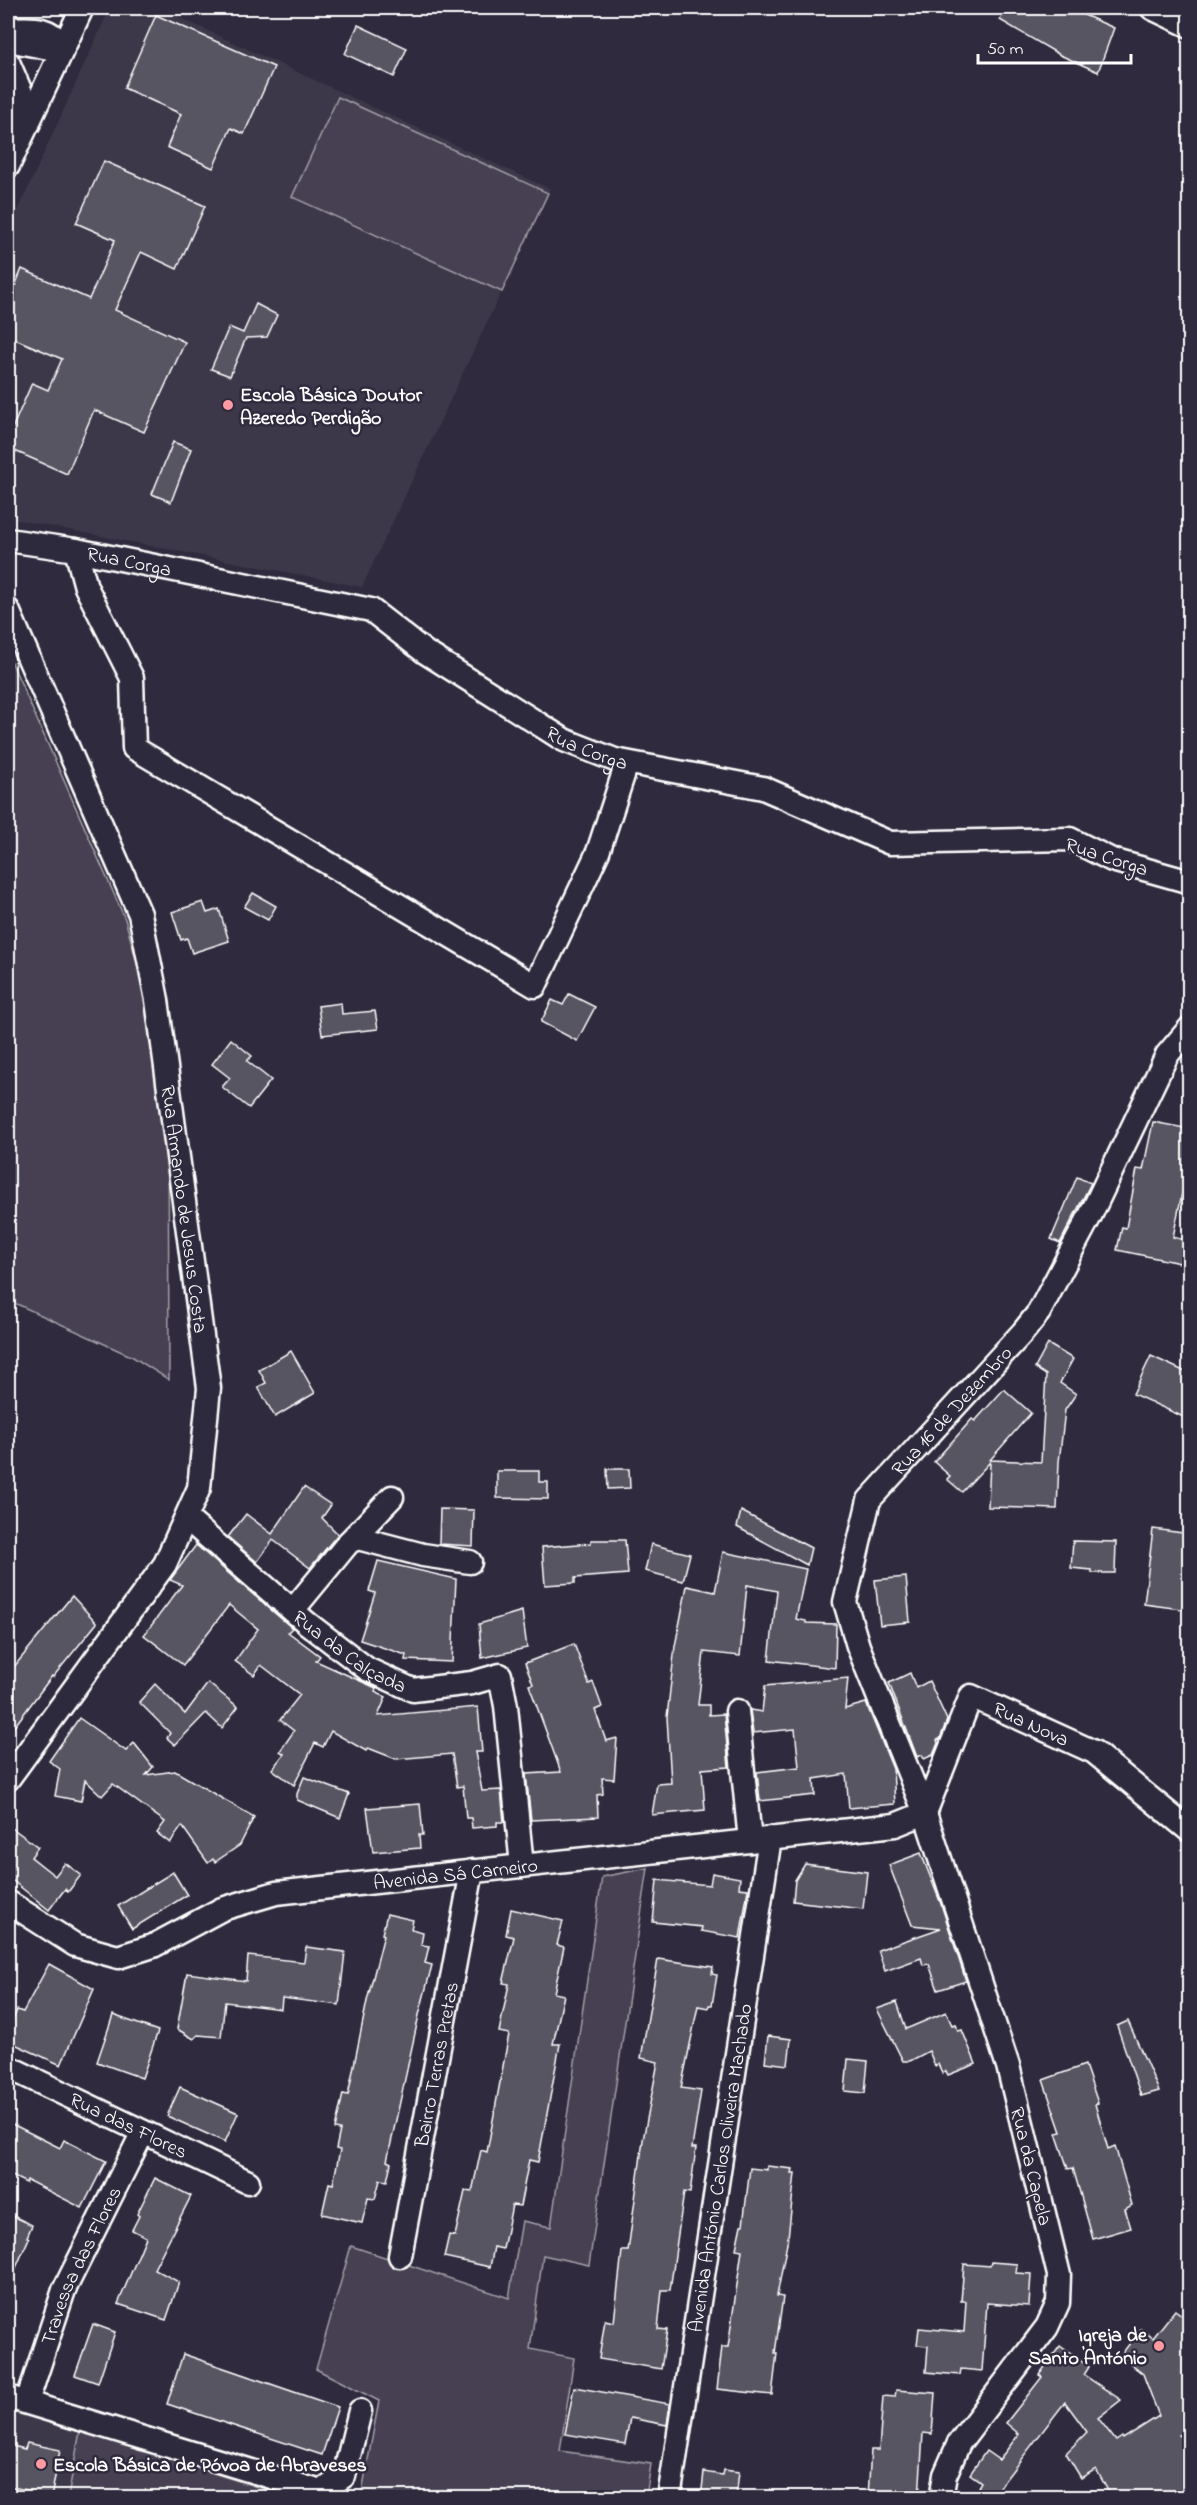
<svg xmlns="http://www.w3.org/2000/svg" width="1197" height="2505" viewBox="0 0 1197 2505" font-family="'Indie Flower',sans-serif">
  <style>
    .built { fill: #3c3749 }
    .green { fill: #464152; stroke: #a2a0a8; stroke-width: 1.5 }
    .building { fill: #595564; stroke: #fff; stroke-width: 1.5 }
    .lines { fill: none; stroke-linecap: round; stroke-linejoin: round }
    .minor-casing { stroke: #fff; stroke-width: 27 }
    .minor { stroke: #2f2a3d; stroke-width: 22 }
    .poi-dot { fill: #ff9aa2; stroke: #2f2a3d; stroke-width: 2 }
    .labels { text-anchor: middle; stroke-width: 5; stroke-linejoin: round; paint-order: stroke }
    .poi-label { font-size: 20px; font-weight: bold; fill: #fff; stroke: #2f2a3d; text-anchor: start }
    .street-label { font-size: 20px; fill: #fff; stroke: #2f2a3d }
  </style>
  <rect width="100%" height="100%" fill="#2f2a3d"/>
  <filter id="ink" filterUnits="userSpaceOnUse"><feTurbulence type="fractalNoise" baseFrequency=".0167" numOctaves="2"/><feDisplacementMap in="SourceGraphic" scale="12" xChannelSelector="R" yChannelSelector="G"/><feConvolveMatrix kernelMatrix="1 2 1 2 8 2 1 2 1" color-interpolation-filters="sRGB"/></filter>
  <g filter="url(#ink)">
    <g class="built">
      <path d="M 110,8 L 159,8 L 550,189 L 362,587 L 8,518 L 8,232 Z"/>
      <path d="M 8,2409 L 80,2431 L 68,2497 L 8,2497 Z"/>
    </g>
    <g class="green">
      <path d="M 338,97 L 548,193 L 502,292 L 292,197 Z"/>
      <path d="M 8,654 L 125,919 L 168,1075 L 169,1380 L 133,1357 L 8,1300 Z"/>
      <path d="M 648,1868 L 589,2265 L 543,2255 L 530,2349 L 574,2358 L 560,2451 L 651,2464 L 646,2497 L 361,2497 L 379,2401 L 316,2369 L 351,2246 L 509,2298 L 522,2221 L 551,2227 L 602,1877 Z"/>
      <path d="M 80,2431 L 289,2497 L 68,2497 Z"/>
    </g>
    <g class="building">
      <path d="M 1006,8 L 1068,8 L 1114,28 L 1098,72 L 1060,55 L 1000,20 Z"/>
      <path d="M 156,15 L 274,67 L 244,134 L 231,128 L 213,168 L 167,147 L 181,114 L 124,88 Z"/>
      <path d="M 358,25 L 407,48 L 394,77 L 345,54 Z"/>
      <path d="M 104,161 L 205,206 L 177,269 L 141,252 L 115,310 L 185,342 L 144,432 L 94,410 L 67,474 L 8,448 L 8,438 L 32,383 L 48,390 L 62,359 L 8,336 L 8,303 L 22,269 L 89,299 L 115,240 L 76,223 Z"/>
      <path d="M 256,304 L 277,315 L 267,337 L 246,338 L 230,376 L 211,369 L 229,327 L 243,333 Z"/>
      <path d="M 173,442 L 191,449 L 171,502 L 152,494 Z"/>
      <path d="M 253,893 L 276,906 L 268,920 L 244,907 Z"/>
      <path d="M 203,902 L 207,913 L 219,909 L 229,941 L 192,953 L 187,938 L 181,940 L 172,912 Z"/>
      <path d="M 569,994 L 595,1007 L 577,1041 L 541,1022 L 552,1000 L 563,1005 Z"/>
      <path d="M 341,1003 L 342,1014 L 375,1011 L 378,1029 L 322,1035 L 318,1006 Z"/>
      <path d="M 231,1039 L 252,1056 L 247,1061 L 271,1080 L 249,1108 L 222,1087 L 230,1078 L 212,1064 Z"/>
      <path d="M 1153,1122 L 1190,1129 L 1190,1155 L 1173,1237 L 1184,1240 L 1180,1263 L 1117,1250 L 1122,1227 L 1126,1228 L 1137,1169 L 1143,1170 Z"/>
      <path d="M 1077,1177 L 1091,1183 L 1060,1243 L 1051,1239 Z"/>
      <path d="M 1048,1344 L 1073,1359 L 1060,1383 L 1076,1394 L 1065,1410 L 1059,1462 L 1057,1509 L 988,1507 L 990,1462 L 962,1492 L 947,1479 L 950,1476 L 934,1462 L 972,1419 L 975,1421 L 1004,1389 L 1031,1413 L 990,1460 L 1041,1462 L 1046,1375 L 1035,1368 Z"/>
      <path d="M 291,1351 L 315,1393 L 275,1417 L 258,1387 L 266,1383 L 259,1370 Z"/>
      <path d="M 1151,1356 L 1190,1374 L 1190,1420 L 1133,1394 Z"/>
      <path d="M 607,1469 L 629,1469 L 630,1488 L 608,1489 Z"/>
      <path d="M 497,1471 L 539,1471 L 539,1482 L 548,1482 L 548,1499 L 497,1498 Z"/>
      <path d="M 304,1487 L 331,1505 L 322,1518 L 338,1534 L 310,1568 L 273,1540 L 257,1562 L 228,1537 L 246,1514 L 272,1534 Z"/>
      <path d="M 440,1509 L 474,1510 L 473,1546 L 439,1544 Z"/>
      <path d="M 741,1511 L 811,1548 L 807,1565 L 737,1527 Z"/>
      <path d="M 1153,1529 L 1190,1534 L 1188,1610 L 1144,1604 Z"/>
      <path d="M 591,1540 L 625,1540 L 628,1574 L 575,1578 L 575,1583 L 545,1585 L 542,1547 L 591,1543 Z"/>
      <path d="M 1073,1541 L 1116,1542 L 1115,1573 L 1092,1573 L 1092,1570 L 1071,1568 Z"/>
      <path d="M 651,1544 L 690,1554 L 683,1581 L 645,1571 Z"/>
      <path d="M 196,1545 L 292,1628 L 288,1632 L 320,1656 L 316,1661 L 376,1688 L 375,1692 L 386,1697 L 378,1716 L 478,1707 L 482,1752 L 475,1752 L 482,1791 L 501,1790 L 504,1822 L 497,1822 L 497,1826 L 472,1828 L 471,1818 L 466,1818 L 463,1786 L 457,1787 L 452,1754 L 396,1759 L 368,1748 L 366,1751 L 331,1731 L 323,1747 L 315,1743 L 294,1785 L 272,1769 L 284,1754 L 280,1751 L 294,1731 L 280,1720 L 300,1695 L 261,1665 L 254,1675 L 235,1661 L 258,1629 L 229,1605 L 183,1665 L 144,1635 L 182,1585 L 170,1580 Z"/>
      <path d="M 723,1552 L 806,1569 L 796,1619 L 806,1621 L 806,1623 L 836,1624 L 835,1668 L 769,1660 L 777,1591 L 747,1585 L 740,1656 L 704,1652 L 698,1705 L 709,1705 L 709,1715 L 724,1714 L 729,1767 L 702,1769 L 705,1810 L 652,1815 L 657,1784 L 671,1783 L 667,1717 L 675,1646 L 687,1586 L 715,1592 Z"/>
      <path d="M 378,1561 L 456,1579 L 452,1662 L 405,1660 L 406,1655 L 360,1640 L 375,1593 L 369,1591 Z"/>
      <path d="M 906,1577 L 910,1622 L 880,1625 L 875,1580 Z"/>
      <path d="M 72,1596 L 97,1623 L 53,1677 L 52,1676 L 8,1735 L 8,1674 Z"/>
      <path d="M 522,1611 L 527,1648 L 482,1658 L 479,1624 Z"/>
      <path d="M 574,1644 L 589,1684 L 593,1682 L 602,1707 L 595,1710 L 606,1741 L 617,1738 L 614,1779 L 602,1778 L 603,1794 L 597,1795 L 598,1817 L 531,1820 L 526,1774 L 561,1772 L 529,1685 L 533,1684 L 525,1663 Z"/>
      <path d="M 910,1673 L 916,1688 L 929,1681 L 947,1720 L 940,1739 L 937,1740 L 938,1743 L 933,1755 L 924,1759 L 922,1755 L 917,1757 L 889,1683 Z"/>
      <path d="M 848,1678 L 845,1709 L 866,1703 L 893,1769 L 895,1804 L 849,1808 L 846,1774 L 814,1779 L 815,1795 L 760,1801 L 757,1772 L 799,1767 L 795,1729 L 753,1733 L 750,1710 L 762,1712 L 765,1686 Z"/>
      <path d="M 208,1683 L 238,1707 L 222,1728 L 206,1713 L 175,1745 L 167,1738 L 170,1733 L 139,1702 L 155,1684 L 185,1714 Z"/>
      <path d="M 79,1718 L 126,1751 L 134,1743 L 153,1767 L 146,1775 L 175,1771 L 254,1817 L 240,1845 L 215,1862 L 213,1859 L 208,1863 L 182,1826 L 170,1843 L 157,1833 L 165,1822 L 113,1784 L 102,1796 L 85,1780 L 81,1801 L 55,1796 L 60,1769 L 49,1761 Z"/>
      <path d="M 304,1777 L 349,1794 L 340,1818 L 297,1800 L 297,1794 Z"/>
      <path d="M 420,1804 L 423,1835 L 419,1835 L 420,1848 L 373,1852 L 367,1808 Z"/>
      <path d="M 8,1825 L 38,1847 L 31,1857 L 55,1876 L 65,1863 L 81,1875 L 68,1892 L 65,1889 L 49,1910 L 8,1877 Z"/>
      <path d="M 921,1853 L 941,1904 L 966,1981 L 938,1990 L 929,1964 L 923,1965 L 921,1958 L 885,1971 L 878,1950 L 941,1928 L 912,1925 L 889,1865 Z"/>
      <path d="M 805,1864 L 867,1872 L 863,1909 L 793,1901 L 795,1880 Z"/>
      <path d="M 173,1872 L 187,1895 L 132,1929 L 118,1906 Z"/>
      <path d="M 712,1873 L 740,1878 L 739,1888 L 748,1889 L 740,1938 L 701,1931 L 702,1927 L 653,1922 L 657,1880 L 710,1885 Z"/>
      <path d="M 511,1909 L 563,1921 L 557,1945 L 564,1947 L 554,1993 L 564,1995 L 553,2044 L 560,2044 L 538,2162 L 529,2160 L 520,2206 L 512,2205 L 503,2249 L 494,2247 L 490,2267 L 444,2257 L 449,2235 L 455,2236 L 465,2191 L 472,2192 L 481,2150 L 487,2152 L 509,2034 L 499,2032 L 509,1984 L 503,1983 L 514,1937 L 506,1935 Z"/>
      <path d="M 387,1914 L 413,1920 L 411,1929 L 423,1932 L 421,1945 L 429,1946 L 425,1963 L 432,1965 L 419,2015 L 387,2161 L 391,2163 L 387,2181 L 380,2180 L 375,2199 L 368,2198 L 362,2223 L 322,2214 L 329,2183 L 333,2184 L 340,2150 L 336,2149 L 340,2130 L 335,2129 L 343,2094 L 348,2095 L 367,2001 L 384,1935 L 382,1934 Z"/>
      <path d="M 306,1947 L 345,1952 L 339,2005 L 282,1998 L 281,2009 L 225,2002 L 221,2037 L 198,2035 L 194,2039 L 177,2029 L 187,1973 L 246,1981 L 248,1956 L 304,1962 Z"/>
      <path d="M 658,1959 L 713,1967 L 712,1974 L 717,1975 L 712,2005 L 709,2005 L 708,2008 L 698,2006 L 681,2088 L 701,2091 L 692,2148 L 696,2148 L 690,2193 L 684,2192 L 670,2290 L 662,2290 L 658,2329 L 667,2330 L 661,2369 L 599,2359 L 605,2320 L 614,2322 L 622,2251 L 628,2251 L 643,2140 L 658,2062 L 641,2058 Z"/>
      <path d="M 49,1964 L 94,1989 L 61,2065 L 8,2041 L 8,2031 L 17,2010 L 23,2012 Z"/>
      <path d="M 897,2002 L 906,2029 L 946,2012 L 952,2025 L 956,2024 L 958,2031 L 962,2030 L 976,2064 L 948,2075 L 946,2071 L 942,2073 L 938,2064 L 935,2066 L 929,2051 L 910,2061 L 903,2061 L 877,2009 Z"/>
      <path d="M 113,2015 L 158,2031 L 142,2078 L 97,2062 Z"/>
      <path d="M 1128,2021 L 1159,2091 L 1141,2096 L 1117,2026 Z"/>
      <path d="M 768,2036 L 791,2039 L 788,2065 L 765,2062 Z"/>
      <path d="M 848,2059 L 868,2061 L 865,2093 L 845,2091 Z"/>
      <path d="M 1085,2065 L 1098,2103 L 1095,2104 L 1108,2149 L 1115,2146 L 1132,2205 L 1125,2209 L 1131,2228 L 1093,2239 L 1073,2168 L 1068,2169 L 1056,2133 L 1061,2132 L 1043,2080 Z"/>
      <path d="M 180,2087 L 238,2113 L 225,2142 L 167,2116 Z"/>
      <path d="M 8,2122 L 60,2148 L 64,2140 L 106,2161 L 82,2208 L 27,2180 L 26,2183 L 8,2174 Z"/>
      <path d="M 767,2166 L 793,2169 L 792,2173 L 795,2173 L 788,2238 L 777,2296 L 783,2297 L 775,2353 L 777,2353 L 772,2395 L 717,2389 L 722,2347 L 728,2347 L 742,2250 L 736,2249 L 741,2225 L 743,2225 L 750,2168 L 767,2170 Z"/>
      <path d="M 155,2178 L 191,2196 L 154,2269 L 179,2282 L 166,2320 L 118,2304 L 146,2237 L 132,2230 L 139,2216 L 137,2214 Z"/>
      <path d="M 13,2216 L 32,2225 L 27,2237 L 29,2238 L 8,2286 L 8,2227 Z"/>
      <path d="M 991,2262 L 1017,2264 L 1016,2273 L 1031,2274 L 1029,2306 L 987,2303 L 982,2371 L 961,2369 L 960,2375 L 926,2372 L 928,2346 L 917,2345 L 919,2328 L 964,2332 L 966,2301 L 961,2301 L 964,2264 L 990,2266 Z"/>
      <path d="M 1175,2310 L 1190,2321 L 1190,2429 L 1179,2435 L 1190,2453 L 1190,2498 L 1112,2498 L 1096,2469 L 1081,2478 L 1066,2453 L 1087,2432 L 1065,2402 L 992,2497 L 978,2487 L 981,2482 L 970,2474 L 986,2451 L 999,2460 L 1019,2434 L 1006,2423 L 1042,2377 L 1039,2375 L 1060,2346 L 1089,2367 L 1084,2375 L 1121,2400 L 1098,2418 L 1116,2441 L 1122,2437 L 1123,2439 L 1159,2416 L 1143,2374 L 1120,2356 L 1141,2329 L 1153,2338 Z"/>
      <path d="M 93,2324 L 115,2332 L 98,2383 L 75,2375 Z"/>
      <path d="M 183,2354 L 338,2407 L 322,2455 L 167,2404 Z"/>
      <path d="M 574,2387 L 670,2404 L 667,2425 L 630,2418 L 625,2444 L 565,2434 Z"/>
      <path d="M 896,2390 L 935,2393 L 932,2434 L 923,2433 L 919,2498 L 868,2496 L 871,2450 L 879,2450 L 883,2396 L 895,2397 Z"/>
      <path d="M 27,2443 L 60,2450 L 51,2498 L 29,2498 L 31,2491 L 8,2486 L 8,2445 L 25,2449 Z"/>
      <path d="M 723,2470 L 739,2472 L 736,2498 L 701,2498 L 704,2472 L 722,2475 Z"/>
    </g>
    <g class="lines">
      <defs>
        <g id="minor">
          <path d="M 1152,8 L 1190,26"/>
          <path d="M 8,29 C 32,28 48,25 64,46"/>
          <path d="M 8,40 L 49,48 L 64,46"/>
          <path d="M 8,62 L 20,90 L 29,123"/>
          <path d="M 8,166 L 82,8"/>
          <path id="s1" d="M 8,540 L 76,550 L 371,610 L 425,652 L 564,740 L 615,760 L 763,788 L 890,843 L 1070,839 L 1112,860 L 1190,882"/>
          <path d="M 76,550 L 86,587 L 132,678 L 134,748 L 535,986 L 598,852 L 627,763"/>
          <path id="s2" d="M 8,610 L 140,914 L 157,1000 L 209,1388 L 199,1488 L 165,1564 L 8,1779"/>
          <path id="s3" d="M 186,1518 L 307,1623 L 367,1669 L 413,1690 L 472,1683 L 500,1675 L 506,1706 L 522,1866"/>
          <path d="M 349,1542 L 392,1497"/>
          <path d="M 293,1610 L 349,1542 L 358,1538 L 423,1555 L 470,1562"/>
          <path d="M 737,1711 L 750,1841"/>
          <path id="s4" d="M 925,1813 L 971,1696 L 1094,1752 L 1190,1831"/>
          <path id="s5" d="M 8,1902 L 75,1945 L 118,1957 L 153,1946 L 222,1909 L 276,1893 L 895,1825 L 925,1813"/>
          <path id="s6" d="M 8,2067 L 248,2182"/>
          <path id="s7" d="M 400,2256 L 472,1871"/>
          <path d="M 8,2397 L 321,2492 L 344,2476 L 360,2411"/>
          <path id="s8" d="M 27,2402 L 64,2290 L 143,2132"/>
          <path id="s9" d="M 669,2498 L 770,1838"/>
          <path id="s10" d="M 941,2498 L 945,2475 L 959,2443 L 1047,2327 L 1058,2303 L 1059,2275 L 1008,2066 L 925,1813 L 858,1646 L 845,1602 L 869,1500 L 1023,1332 L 1039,1312 L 1091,1214 L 1167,1055 L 1190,1028"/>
        </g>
      </defs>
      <use href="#minor" class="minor-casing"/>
      <use href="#minor" class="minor"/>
    </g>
  </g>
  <g class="poi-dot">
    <circle cx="228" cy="405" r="6"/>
    <circle cx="1159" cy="2346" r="6"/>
    <circle cx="41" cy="2464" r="6"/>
  </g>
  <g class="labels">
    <g class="poi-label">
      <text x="240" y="401">Escola Básica Doutor<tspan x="240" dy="23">Azeredo Perdigão</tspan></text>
      <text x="1147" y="2341" text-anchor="end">Igreja de<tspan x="1147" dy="23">Santo António</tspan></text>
      <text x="53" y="2471">Escola Básica de Póvoa de Abraveses</text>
    </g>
    <g class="street-label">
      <text dy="7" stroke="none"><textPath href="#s1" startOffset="123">Rua Corga</textPath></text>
      <text dy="7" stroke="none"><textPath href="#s1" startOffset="627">Rua Corga</textPath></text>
      <text transform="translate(1107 856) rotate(18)" y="7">Rua Corga</text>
      <text dy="7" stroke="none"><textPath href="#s2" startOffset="630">Rua Armando de Jesus Costa</textPath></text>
      <text dy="7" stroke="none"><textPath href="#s10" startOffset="1192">Rua 16 de Dezembro</textPath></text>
      <text dy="7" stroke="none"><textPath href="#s3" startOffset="212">Rua da Calçada</textPath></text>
      <text dy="7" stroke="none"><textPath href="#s4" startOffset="192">Rua Nova</textPath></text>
      <text dy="7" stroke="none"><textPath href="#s5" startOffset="476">Avenida Sá Carneiro</textPath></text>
      <text dy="7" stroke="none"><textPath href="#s7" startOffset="195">Bairro Terras Pretas</textPath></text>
      <text dy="7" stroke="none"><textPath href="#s6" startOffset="134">Rua das Flores</textPath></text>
      <text transform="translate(1032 2166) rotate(76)" y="7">Rua da Capela</text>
      <text dy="7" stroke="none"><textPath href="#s9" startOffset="334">Avenida António Carlos Oliveira Machado</textPath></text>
      <text dy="7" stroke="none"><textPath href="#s8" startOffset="147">Travessa das Flores</textPath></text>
    </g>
  </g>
  <rect width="1197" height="2505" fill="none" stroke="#2f2a3d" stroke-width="30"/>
  <rect x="15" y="15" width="1167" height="2475" fill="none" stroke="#fff" stroke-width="2" filter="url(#ink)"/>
  <path d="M978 54v9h153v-9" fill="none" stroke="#ffffff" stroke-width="3"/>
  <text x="987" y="54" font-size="18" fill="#ffffff" stroke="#2f2a3d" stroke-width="4.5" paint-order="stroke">50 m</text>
</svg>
